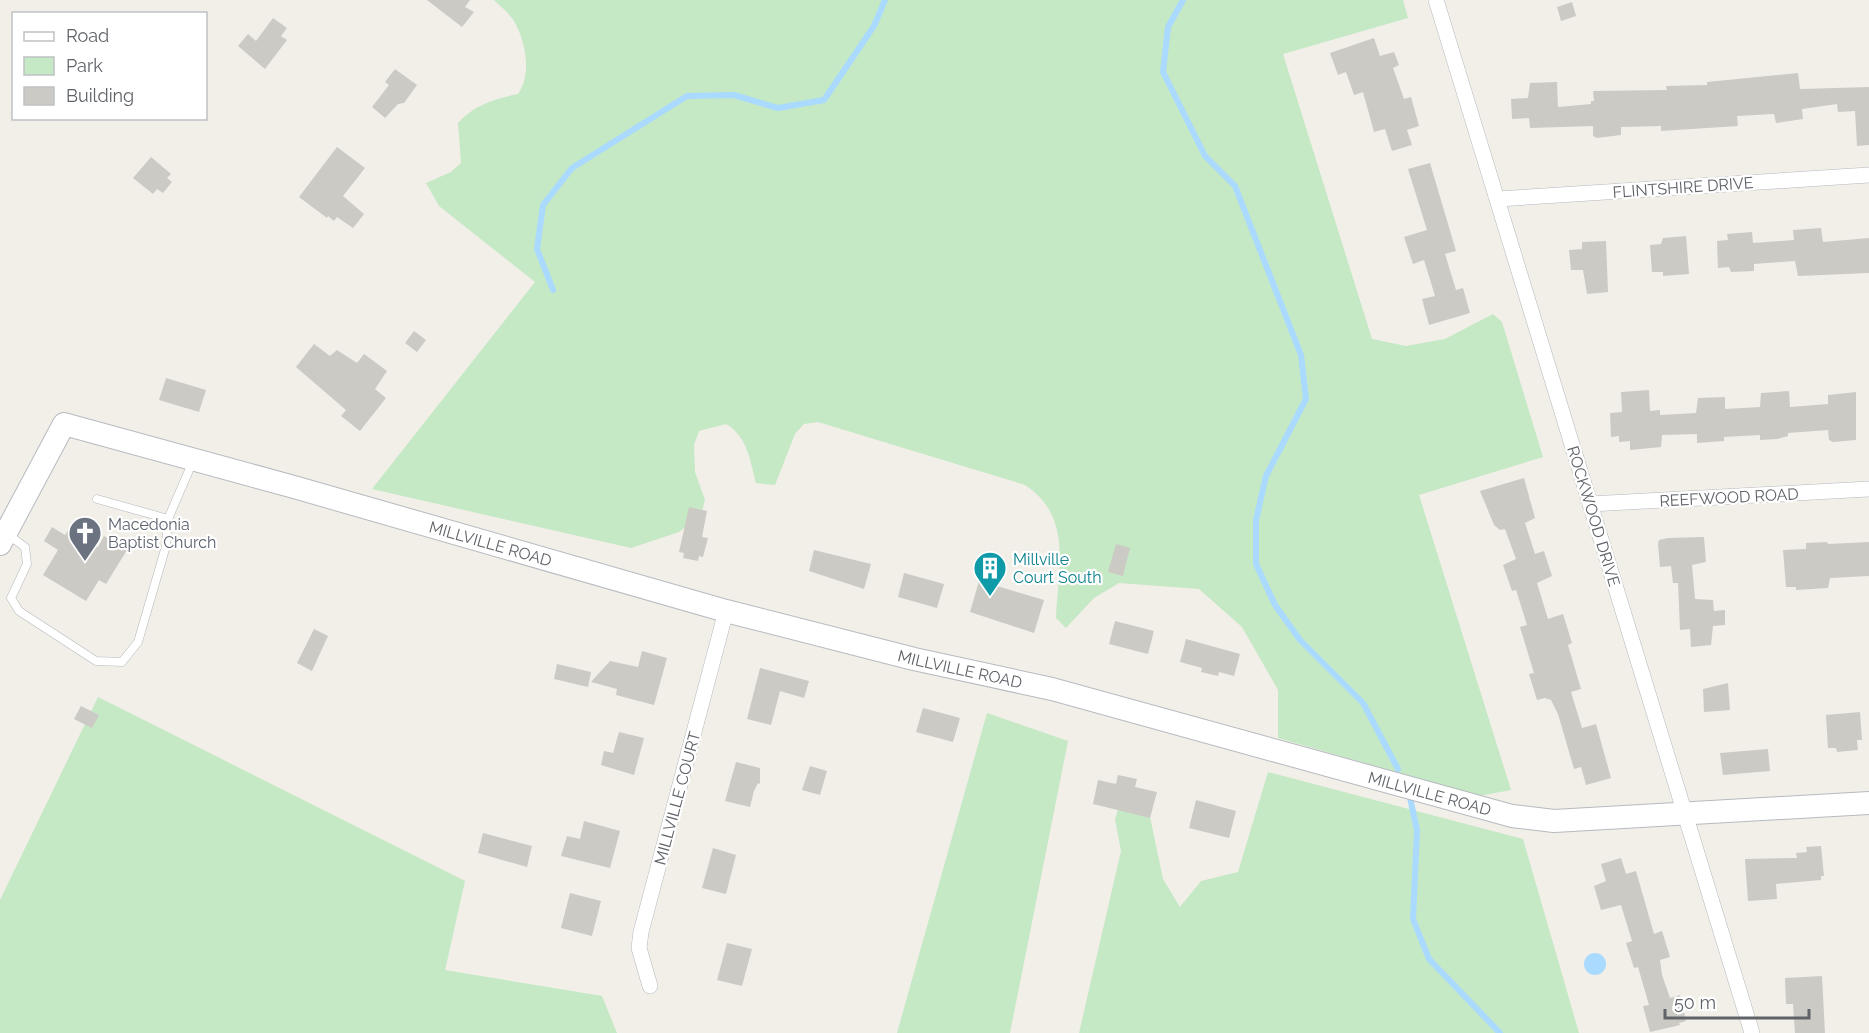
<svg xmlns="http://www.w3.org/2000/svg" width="1869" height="1033" viewBox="0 0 1869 1033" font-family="Raleway,sans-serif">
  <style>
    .green { fill: #c5e8c5 }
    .water { fill: #aadaff }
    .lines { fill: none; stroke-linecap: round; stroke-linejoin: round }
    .stream { stroke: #aadaff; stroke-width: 6 }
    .building { fill: #cccac5 }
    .lane-casing { stroke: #b5b8bc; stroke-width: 9 }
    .street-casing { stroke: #b5b8bc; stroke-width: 16 }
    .secondary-casing { stroke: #b6babf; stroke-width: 24 }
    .lane { stroke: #fff; stroke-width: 8 }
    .street { stroke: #fff; stroke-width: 15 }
    .secondary { stroke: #fff; stroke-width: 22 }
    .labels { text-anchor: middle; stroke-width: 4.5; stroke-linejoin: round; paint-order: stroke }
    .street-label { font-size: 16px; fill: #5f6368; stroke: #fff }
    .worship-label { font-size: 16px; fill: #5b616d; stroke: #fff; text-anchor: start }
    .culture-label { font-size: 16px; fill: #0d838f; stroke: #fff; text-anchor: start }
  </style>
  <rect width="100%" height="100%" fill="#f1efe8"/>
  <g class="green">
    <path d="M 494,0 L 1403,0 L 1408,18 L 1283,54 L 1372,339 L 1406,346 L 1445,339 L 1493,314 L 1502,322 L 1543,457 L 1419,495 L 1511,790 L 1479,796 L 1278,738 L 1278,690 L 1242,627 L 1199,589 L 1119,583 L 1094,598 L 1066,628 L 1056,618 C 1058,569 1073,516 1025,485 L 818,422 L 804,424 L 795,434 L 775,485 L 756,483 C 750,461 748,437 726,424 L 699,431 L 694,445 L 695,472 L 705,500 L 701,515 L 679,532 L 631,548 L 372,489 L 535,282 L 439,206 L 426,183 L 451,172 L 461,163 L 458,123 C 474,105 495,99 518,94 C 532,74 526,42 514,21 C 509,13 501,7 494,0 Z"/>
    <path d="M 98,697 L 465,881 L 445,970 L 602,996 L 617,1033 L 0,1033 L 0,900 Z"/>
    <path d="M 987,713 L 1068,741 L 1010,1033 L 897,1033 Z"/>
    <path d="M 1268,772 L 1523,839 L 1579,1033 L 1079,1033 L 1121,851 L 1115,819 L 1125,788 L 1149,812 L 1163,879 L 1180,907 L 1201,881 L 1238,872 Z"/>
  </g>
  <circle class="water" cx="1595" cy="964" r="11"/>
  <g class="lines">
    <g class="stream">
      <path d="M 1183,0 L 1168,27 L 1163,72 L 1205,156 L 1235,186 L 1301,355 L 1306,399 L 1266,476 L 1256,520 L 1256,564 L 1275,605 L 1300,640 L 1363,703 L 1398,769"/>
      <path d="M 553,290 L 537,249 L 543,205 L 572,168 L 687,96 L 734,95 L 778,108 L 824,100 L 874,26 L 885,0"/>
      <path d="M 1409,793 L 1417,830 L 1413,919 L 1429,959 L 1500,1033"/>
    </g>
  </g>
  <g class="building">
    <path d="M 427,0 L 470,0 L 465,7 L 474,12 L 462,27 Z"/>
    <path d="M 1572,2 L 1576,16 L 1561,21 L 1557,7 Z"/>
    <path d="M 273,18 L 287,28 L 281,36 L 287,40 L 265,69 L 238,46 L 248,34 L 256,41 Z"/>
    <path d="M 1374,38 L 1380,56 L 1394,52 L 1399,65 L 1393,68 L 1404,99 L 1411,97 L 1419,126 L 1407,130 L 1412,145 L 1392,151 L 1385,129 L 1374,132 L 1363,92 L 1354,95 L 1346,72 L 1338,75 L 1330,53 Z"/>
    <path d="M 395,69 L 417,85 L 404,103 L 398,104 L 385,118 L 372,107 L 389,85 L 385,82 Z"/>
    <path d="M 1798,73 L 1800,89 L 1869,87 L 1869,145 L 1857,146 L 1855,111 L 1838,112 L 1837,104 L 1802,109 L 1803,119 L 1776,123 L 1774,114 L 1737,116 L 1738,126 L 1661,131 L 1661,126 L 1621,127 L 1621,135 L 1597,138 L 1593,136 L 1593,126 L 1530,128 L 1529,118 L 1512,119 L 1511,99 L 1528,98 L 1530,83 L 1557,82 L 1558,107 L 1591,104 L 1591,101 L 1594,101 L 1593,91 L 1667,90 L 1666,86 L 1707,85 L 1707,82 Z"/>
    <path d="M 337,147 L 365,168 L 343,196 L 364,214 L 353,228 L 337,217 L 334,221 L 328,216 L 327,218 L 299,197 Z"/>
    <path d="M 151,157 L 171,174 L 167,178 L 172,182 L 163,193 L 157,189 L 153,194 L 133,178 Z"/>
    <path d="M 1430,163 L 1456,251 L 1445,254 L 1456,290 L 1463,288 L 1470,313 L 1429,325 L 1422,299 L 1435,296 L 1424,260 L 1413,264 L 1404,237 L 1427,230 L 1408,169 Z"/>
    <path d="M 1821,228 L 1823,242 L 1869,238 L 1869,273 L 1798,276 L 1795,261 L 1754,264 L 1754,271 L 1731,272 L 1729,267 L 1718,268 L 1717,241 L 1728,240 L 1727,234 L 1752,232 L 1753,243 L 1794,240 L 1793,230 Z"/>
    <path d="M 1686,236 L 1689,274 L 1663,276 L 1663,272 L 1652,272 L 1650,245 L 1661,244 L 1663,238 Z"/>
    <path d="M 1606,241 L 1608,292 L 1587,294 L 1583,270 L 1571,270 L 1569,250 L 1582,249 L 1582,242 Z"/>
    <path d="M 414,331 L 426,340 L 417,352 L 405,343 Z"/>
    <path d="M 314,344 L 330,356 L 337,350 L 357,363 L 364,354 L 387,371 L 375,389 L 386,398 L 360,431 L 341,416 L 346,410 L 296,367 Z"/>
    <path d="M 166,378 L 206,390 L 199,412 L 159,400 Z"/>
    <path d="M 1649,390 L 1650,411 L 1660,410 L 1660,415 L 1696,413 L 1698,398 L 1725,397 L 1725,409 L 1760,407 L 1761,393 L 1789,391 L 1790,407 L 1828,404 L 1828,395 L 1856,392 L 1856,440 L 1833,442 L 1829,440 L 1828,430 L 1788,433 L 1788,436 L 1777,439 L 1760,440 L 1760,435 L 1724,437 L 1724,441 L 1697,443 L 1697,434 L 1662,435 L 1661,447 L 1630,450 L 1630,441 L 1619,442 L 1619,436 L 1611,437 L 1610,413 L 1622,412 L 1621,392 Z"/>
    <path d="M 1524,478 L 1535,518 L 1525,523 L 1535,554 L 1544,551 L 1552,576 L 1537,583 L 1548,619 L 1563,614 L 1572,643 L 1568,645 L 1581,689 L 1571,692 L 1582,728 L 1596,724 L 1611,778 L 1586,785 L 1581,767 L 1574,769 L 1558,714 L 1551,700 L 1545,698 L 1537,700 L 1529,674 L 1534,673 L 1520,627 L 1527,625 L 1516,590 L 1512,591 L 1503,565 L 1516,559 L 1505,529 L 1500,530 L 1494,525 L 1480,491 Z"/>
    <path d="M 689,507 L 707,511 L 702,537 L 708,538 L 703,557 L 699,556 L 698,561 L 683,558 L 684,553 L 679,552 Z"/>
    <path d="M 52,527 L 65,535 L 69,529 L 98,547 L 104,536 L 127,550 L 106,584 L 99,580 L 86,601 L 43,575 L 58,550 L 44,541 Z"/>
    <path d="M 1704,537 L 1706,562 L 1692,565 L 1695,599 L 1713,600 L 1714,611 L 1725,610 L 1725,625 L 1713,626 L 1711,645 L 1691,647 L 1690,629 L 1680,630 L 1678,583 L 1673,583 L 1671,566 L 1660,567 L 1658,544 L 1659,540 L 1668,538 Z"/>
    <path d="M 1827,542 L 1828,544 L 1869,542 L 1869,576 L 1830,578 L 1828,588 L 1796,590 L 1796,587 L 1786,587 L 1783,550 L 1806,549 L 1806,543 Z"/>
    <path d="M 1116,544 L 1130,548 L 1123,576 L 1108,572 Z"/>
    <path d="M 814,550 L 871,564 L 864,589 L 809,571 Z"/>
    <path d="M 984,564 L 1002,570 L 997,586 L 1044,600 L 1034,633 L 970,612 Z"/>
    <path d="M 904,573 L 944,584 L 937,608 L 898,597 Z"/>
    <path d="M 1115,621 L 1154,631 L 1148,654 L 1109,644 Z"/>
    <path d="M 314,629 L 328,636 L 312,671 L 297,663 Z"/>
    <path d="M 1186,639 L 1240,654 L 1234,676 L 1219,672 L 1218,676 L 1201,672 L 1202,668 L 1180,662 Z"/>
    <path d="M 642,651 L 667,658 L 654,705 L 616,695 L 617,689 L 591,682 L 610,661 L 638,667 Z"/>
    <path d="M 557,664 L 591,672 L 588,687 L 554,679 Z"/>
    <path d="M 760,668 L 809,681 L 804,698 L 780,691 L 771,725 L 747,719 Z"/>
    <path d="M 1728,683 L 1730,710 L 1704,712 L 1703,689 Z"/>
    <path d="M 81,706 L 99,715 L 92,728 L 74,719 Z"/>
    <path d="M 923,708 L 960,718 L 953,742 L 916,732 Z"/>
    <path d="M 1860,712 L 1862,740 L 1857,740 L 1858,750 L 1837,752 L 1836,748 L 1828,748 L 1826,715 Z"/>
    <path d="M 619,732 L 644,738 L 634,775 L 601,765 L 604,751 L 613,753 Z"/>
    <path d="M 1768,749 L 1770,771 L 1723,775 L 1720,753 Z"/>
    <path d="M 736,762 L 760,768 L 760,784 L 758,783 L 754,791 L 750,807 L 725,801 Z"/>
    <path d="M 810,766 L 827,771 L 820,795 L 802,790 Z"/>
    <path d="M 1118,775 L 1137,779 L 1135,787 L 1157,792 L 1150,818 L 1093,804 L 1098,780 L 1116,784 Z"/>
    <path d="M 1196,800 L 1236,811 L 1229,838 L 1189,828 Z"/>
    <path d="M 584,821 L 620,831 L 610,868 L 561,856 L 567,836 L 580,839 Z"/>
    <path d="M 483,833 L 532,846 L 527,867 L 478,853 Z"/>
    <path d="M 1821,846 L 1824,876 L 1821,876 L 1821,880 L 1776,884 L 1777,899 L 1748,901 L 1745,859 L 1797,858 L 1796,853 L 1807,852 L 1806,847 Z"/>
    <path d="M 713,848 L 736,855 L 726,894 L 702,888 Z"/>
    <path d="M 1621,858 L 1626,874 L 1636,871 L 1654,934 L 1662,931 L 1670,957 L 1660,960 L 1662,975 L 1670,998 L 1680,995 L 1686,1021 L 1679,1023 L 1680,1025 L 1650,1032 L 1643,1006 L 1649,1005 L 1638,967 L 1634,968 L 1626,943 L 1632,941 L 1621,905 L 1601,910 L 1594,886 L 1606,881 L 1601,864 Z"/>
    <path d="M 570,893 L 601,901 L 592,936 L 561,928 Z"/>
    <path d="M 727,943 L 752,949 L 742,986 L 717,980 Z"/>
    <path d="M 1822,976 L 1825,1033 L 1795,1033 L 1793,1004 L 1786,1004 L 1785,978 Z"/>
  </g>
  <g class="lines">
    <defs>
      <g id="lane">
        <path d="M 168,519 L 193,461"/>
        <path d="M 7,534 L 25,547 L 27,564 L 11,598 L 19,611 L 96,661 L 122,662 L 138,642 L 166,546 L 168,519 L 97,499"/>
      </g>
      <g id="street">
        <path d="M 1436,0 L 1752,1033"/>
        <path d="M 1498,199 L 1869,175"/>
        <path d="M 1590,504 L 1869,489"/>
        <path d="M 650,986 L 639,948 L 641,932 L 726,611"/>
      </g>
      <g id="secondary">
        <path id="s1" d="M 0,544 L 64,424 L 294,487 L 726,611 L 914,659 L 1052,689 L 1512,816 L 1554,821 L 1869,803"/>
      </g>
    </defs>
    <use href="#lane" class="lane-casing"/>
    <use href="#street" class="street-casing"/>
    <use href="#secondary" class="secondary-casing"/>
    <use href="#lane" class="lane"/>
    <use href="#street" class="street"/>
    <use href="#secondary" class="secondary"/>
  </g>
  <defs>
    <symbol id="church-pin" viewBox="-11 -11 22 30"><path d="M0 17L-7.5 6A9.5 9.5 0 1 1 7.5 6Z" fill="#6b7280" stroke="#fff"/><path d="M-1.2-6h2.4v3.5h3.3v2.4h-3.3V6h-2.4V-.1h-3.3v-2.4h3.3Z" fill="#fff"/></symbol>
    <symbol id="building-pin" viewBox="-11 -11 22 30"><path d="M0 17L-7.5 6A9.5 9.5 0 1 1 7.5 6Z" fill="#0f9aa8" stroke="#fff"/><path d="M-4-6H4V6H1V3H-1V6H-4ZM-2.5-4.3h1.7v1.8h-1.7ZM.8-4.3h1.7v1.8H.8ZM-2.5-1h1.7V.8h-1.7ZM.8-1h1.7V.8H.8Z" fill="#fff"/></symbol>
  </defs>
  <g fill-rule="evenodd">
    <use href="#church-pin" x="66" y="514" width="38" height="52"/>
    <use href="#building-pin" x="971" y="549" width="38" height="52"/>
  </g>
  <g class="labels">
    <g class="street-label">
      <text transform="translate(1683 187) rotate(-4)" y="6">FLINTSHIRE DRIVE</text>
      <text transform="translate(1729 497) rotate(-3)" y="6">REEFWOOD ROAD</text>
      <text transform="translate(1594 516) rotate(73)" y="6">ROCKWOOD DRIVE</text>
      <text dy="6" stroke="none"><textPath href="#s1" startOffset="579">MILLVILLE ROAD</textPath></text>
      <text dy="6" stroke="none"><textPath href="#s1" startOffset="1065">MILLVILLE ROAD</textPath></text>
      <text dy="6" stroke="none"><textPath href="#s1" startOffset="1551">MILLVILLE ROAD</textPath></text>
      <text transform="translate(677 798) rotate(-75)" y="6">MILLVILLE COURT</text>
    </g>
    <g class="worship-label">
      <text x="108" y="530">Macedonia<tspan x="108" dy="18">Baptist Church</tspan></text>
    </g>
    <g class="culture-label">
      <text x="1013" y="565">Millville<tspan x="1013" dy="18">Court South</tspan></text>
    </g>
  </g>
  <rect x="12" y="12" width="195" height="108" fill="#ffffff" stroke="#bfc1c3" stroke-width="1.5"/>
  <rect x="24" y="32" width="30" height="9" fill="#ffffff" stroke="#bfc1c3" stroke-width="1.5"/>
  <text x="66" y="42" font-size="18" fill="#5f6368">Road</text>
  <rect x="24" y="57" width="30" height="18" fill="#c5e8c5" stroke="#bfc1c3" stroke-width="1.5"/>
  <text x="66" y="72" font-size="18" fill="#5f6368">Park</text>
  <rect x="24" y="87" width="30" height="18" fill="#cccac5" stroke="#bfc1c3" stroke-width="1.5"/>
  <text x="66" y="102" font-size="18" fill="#5f6368">Building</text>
  <path d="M1665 1009v9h144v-9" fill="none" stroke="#5f6368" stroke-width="3"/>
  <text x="1674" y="1009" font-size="18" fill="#5f6368" stroke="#ffffff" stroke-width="4.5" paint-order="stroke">50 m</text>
</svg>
